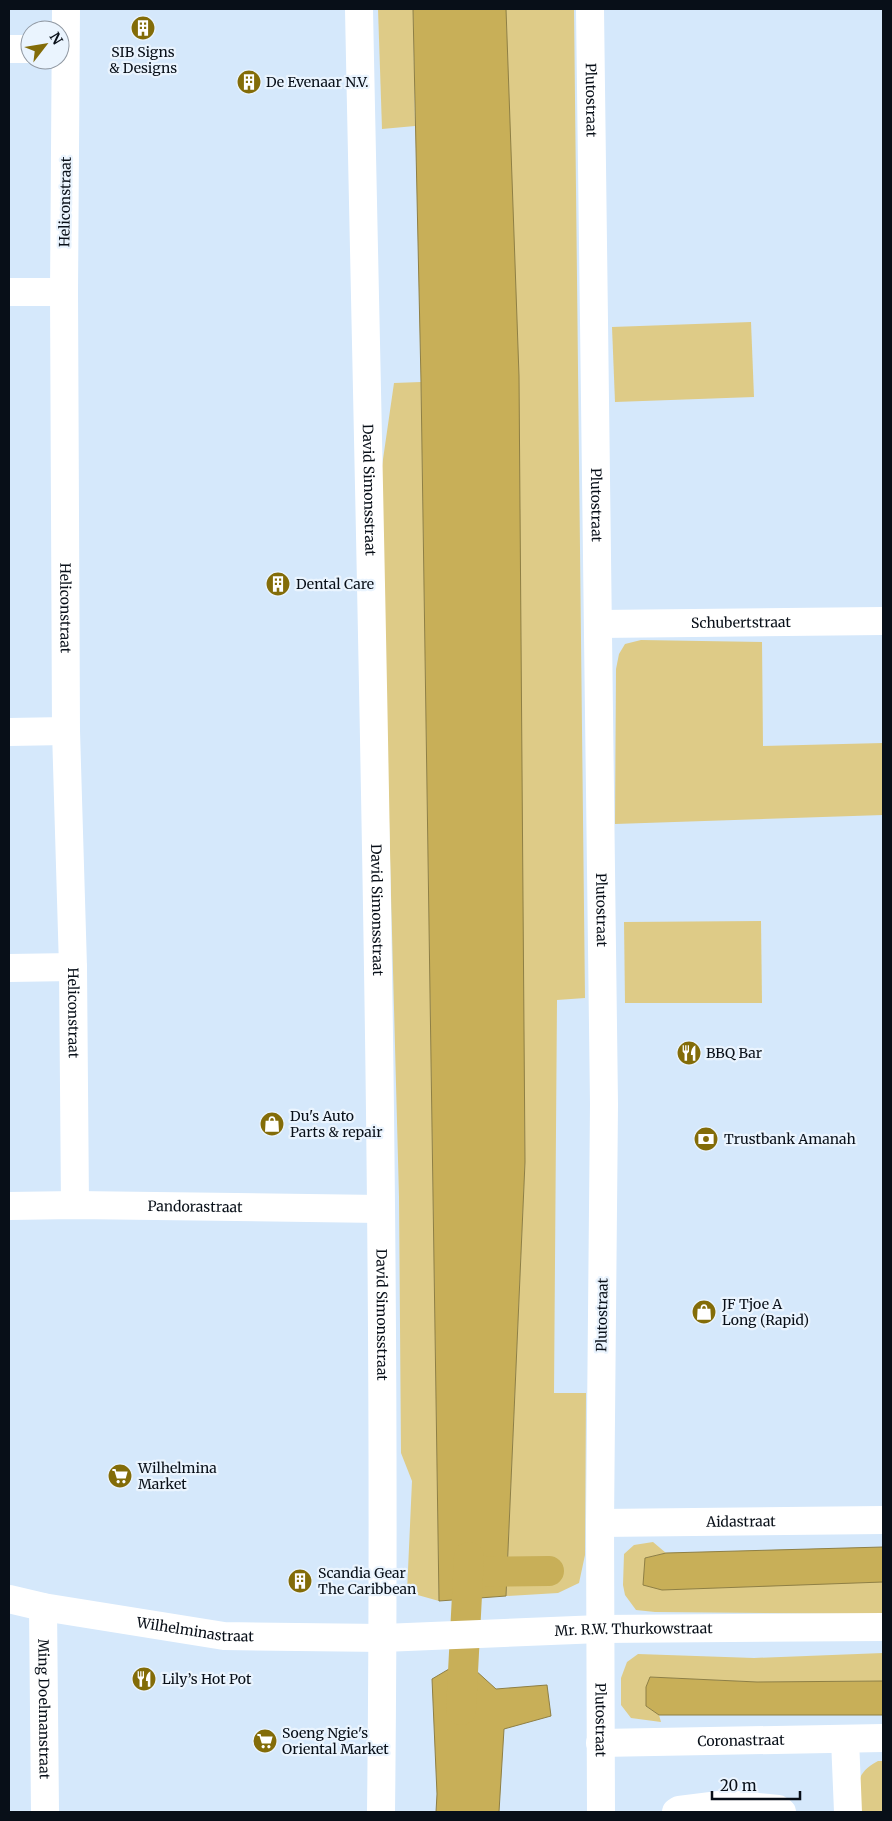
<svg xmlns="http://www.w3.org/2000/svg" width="892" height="1821" viewBox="0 0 892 1821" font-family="Merriweather,serif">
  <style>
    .green { fill: #decb87 }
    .water { fill: #c8af58; stroke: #8e7f45 }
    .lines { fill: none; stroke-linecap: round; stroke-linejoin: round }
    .canal { stroke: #c8af58; stroke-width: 30 }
    .minor { stroke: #fff; stroke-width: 28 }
    .labels { text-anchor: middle; stroke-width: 4.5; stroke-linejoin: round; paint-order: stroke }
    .poi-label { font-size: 14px; fill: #080f18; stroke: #eaf4fe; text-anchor: start }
    .street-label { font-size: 14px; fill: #080f18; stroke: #eaf4fe }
  </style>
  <rect width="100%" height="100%" fill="#d5e8fb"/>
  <g class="green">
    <path d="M 378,9 L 413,9 L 415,126 L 382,129 Z"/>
    <path d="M 506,9 L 574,9 L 585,998 L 557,1000 L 554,1393 L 586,1393 L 585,1555 L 579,1583 L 558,1593 L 506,1596 L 525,1162 Z"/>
    <path d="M 751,322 L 754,397 L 615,402 L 612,327 Z"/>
    <path d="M 421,382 L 439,1601 L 407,1592 L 412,1481 L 401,1453 L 399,1197 L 380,480 L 394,383 Z"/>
    <path d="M 641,640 L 762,642 L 763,746 L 883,743 L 883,815 L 615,824 L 616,669 L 619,654 L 625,644 Z"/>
    <path d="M 761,921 L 762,1003 L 625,1003 L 624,922 Z"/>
    <path d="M 653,1542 L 666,1553 L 645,1558 L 883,1582 L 883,1614 L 655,1612 L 636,1610 L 625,1595 L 623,1585 L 624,1554 L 634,1545 Z"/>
    <path d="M 883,1653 L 883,1681 L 757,1682 L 650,1677 L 646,1706 L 659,1715 L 661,1722 L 631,1718 L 621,1705 L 621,1678 L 627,1662 L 638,1654 L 754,1658 Z"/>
    <path d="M 878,1761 L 883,1761 L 883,1812 L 859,1812 C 858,1788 853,1774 878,1761 Z"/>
  </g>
  <g class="water">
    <path d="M 413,9 L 506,9 L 519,376 L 525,1162 L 506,1596 L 439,1601 L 421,382 Z"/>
    <path d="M 883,1547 L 883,1582 L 662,1590 L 643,1585 L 645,1558 L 666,1553 Z"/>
    <path d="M 449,1669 L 474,1669 L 496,1689 L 547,1685 L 551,1716 L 504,1729 L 499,1812 L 436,1812 L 437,1794 L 432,1679 Z"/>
    <path d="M 650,1677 L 757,1682 L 883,1681 L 883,1715 L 659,1715 L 646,1706 L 646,1687 Z"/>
  </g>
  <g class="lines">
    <g class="canal">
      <path d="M 469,1572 L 549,1571"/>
      <path d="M 461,1710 L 469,1557"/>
    </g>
    <g class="minor">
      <path id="s1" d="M 66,9 L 64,292 L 66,731 L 73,967 L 75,1205"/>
      <path id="s2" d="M 359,9 C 371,610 388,1211 381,1812"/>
      <path id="s3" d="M 590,9 L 604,1104 L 600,1523 L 601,1812"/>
      <path d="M 9,49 L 30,49"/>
      <path d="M 9,292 L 64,292"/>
      <path id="s4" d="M 599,624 L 883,621"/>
      <path d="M 9,732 L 66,731"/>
      <path d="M 9,968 L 73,967"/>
      <path id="s5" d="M 9,1206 L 75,1205 L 381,1209"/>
      <path id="s6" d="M 600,1523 L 883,1520"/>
      <path id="s7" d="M 9,1599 L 43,1607 L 224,1636 L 383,1638 L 600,1629 L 883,1627"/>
      <path id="s8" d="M 43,1607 L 45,1812"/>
      <path d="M 845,1739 L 848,1812"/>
      <path id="s9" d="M 600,1743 L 883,1738"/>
      <path d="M 676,1812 L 679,1810 L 727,1804 L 778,1809 L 782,1812"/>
    </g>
  </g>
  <defs>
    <symbol id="building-disc" viewBox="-11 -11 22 22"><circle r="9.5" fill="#836c08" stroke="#eaf4fe"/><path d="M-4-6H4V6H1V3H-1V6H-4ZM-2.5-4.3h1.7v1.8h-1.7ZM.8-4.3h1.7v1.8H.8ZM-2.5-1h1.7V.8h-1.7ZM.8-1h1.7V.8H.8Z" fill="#fff"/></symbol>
    <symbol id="restaurant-disc" viewBox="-11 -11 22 22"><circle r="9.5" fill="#836c08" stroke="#eaf4fe"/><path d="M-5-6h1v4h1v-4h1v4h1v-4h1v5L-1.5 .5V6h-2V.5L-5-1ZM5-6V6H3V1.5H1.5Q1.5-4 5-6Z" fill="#fff"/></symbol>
    <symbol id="shop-disc" viewBox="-11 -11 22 22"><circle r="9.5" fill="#836c08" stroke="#eaf4fe"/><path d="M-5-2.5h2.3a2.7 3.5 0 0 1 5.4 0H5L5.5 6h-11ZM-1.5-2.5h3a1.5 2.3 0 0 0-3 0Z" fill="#fff"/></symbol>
    <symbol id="bank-disc" viewBox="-11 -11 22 22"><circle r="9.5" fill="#836c08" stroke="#eaf4fe"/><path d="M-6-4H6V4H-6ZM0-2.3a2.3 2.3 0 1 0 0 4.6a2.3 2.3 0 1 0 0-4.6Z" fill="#fff"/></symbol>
    <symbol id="supermarket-disc" viewBox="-11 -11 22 22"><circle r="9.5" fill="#836c08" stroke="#eaf4fe"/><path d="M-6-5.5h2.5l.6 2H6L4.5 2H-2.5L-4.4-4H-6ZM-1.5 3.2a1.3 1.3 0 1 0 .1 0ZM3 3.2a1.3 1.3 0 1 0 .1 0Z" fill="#fff"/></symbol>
  </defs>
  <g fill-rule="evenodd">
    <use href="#building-disc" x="129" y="14" width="28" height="28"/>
    <use href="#building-disc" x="235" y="68" width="28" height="28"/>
    <use href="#building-disc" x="264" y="570" width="28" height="28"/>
    <use href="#restaurant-disc" x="675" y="1039" width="28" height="28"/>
    <use href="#shop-disc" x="258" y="1110" width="28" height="28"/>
    <use href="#bank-disc" x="692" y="1125" width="28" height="28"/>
    <use href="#shop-disc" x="690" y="1298" width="28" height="28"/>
    <use href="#supermarket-disc" x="106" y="1462" width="28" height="28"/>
    <use href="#building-disc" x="286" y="1567" width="28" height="28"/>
    <use href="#restaurant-disc" x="130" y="1665" width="28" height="28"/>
    <use href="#supermarket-disc" x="251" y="1727" width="28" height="28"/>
  </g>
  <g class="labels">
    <g class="poi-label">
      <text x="143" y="57" text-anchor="middle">SIB Signs<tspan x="143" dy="16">&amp; Designs</tspan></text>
      <text x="266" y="87">De Evenaar N.V.</text>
      <text x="296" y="589">Dental Care</text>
      <text x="706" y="1058">BBQ Bar</text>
      <text x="290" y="1121">Du's Auto<tspan x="290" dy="16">Parts &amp; repair</tspan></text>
      <text x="724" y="1144">Trustbank Amanah</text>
      <text x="722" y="1309">JF Tjoe A<tspan x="722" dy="16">Long (Rapid)</tspan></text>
      <text x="138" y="1473">Wilhelmina<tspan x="138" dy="16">Market</tspan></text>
      <text x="318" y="1578">Scandia Gear<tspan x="318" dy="16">The Caribbean</tspan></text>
      <text x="162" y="1684">Lily’s Hot Pot</text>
      <text x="282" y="1738">Soeng Ngie's<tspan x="282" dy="16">Oriental Market</tspan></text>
    </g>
    <g class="street-label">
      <text dy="5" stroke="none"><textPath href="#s3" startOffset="91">Plutostraat</textPath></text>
      <text transform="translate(65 202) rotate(-89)" y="5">Heliconstraat</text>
      <text dy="5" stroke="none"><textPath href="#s2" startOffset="481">David Simonsstraat</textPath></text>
      <text dy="5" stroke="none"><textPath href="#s3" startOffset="496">Plutostraat</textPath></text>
      <text dy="5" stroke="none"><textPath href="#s1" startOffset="599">Heliconstraat</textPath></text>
      <text dy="5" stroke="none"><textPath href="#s4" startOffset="142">Schubertstraat</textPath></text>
      <text dy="5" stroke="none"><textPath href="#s2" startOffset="901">David Simonsstraat</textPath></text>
      <text dy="5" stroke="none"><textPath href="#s3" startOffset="901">Plutostraat</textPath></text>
      <text dy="5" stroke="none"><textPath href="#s1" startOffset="1004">Heliconstraat</textPath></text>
      <text dy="5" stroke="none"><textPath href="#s5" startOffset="186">Pandorastraat</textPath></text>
      <text dy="5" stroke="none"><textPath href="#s2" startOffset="1306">David Simonsstraat</textPath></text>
      <text transform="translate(602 1315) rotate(-89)" y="5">Plutostraat</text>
      <text dy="5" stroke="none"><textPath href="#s6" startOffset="141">Aidastraat</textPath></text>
      <text dy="5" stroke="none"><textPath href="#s7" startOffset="189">Wilhelminastraat</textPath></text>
      <text dy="5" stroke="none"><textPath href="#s7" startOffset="628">Mr. R.W. Thurkowstraat</textPath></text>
      <text dy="5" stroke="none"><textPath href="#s8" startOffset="102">Ming Doelmanstraat</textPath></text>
      <text dy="5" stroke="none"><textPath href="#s3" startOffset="1711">Plutostraat</textPath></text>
      <text dy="5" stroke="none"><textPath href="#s9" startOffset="141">Coronastraat</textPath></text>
    </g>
  </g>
  <rect width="892" height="1821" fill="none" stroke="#080f18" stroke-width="20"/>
  <g transform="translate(45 45) rotate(59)"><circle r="24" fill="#eaf4fe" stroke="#9098a2"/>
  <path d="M0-4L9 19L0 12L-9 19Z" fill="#836c08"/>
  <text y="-8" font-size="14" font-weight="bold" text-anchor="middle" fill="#080f18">N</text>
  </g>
  <path d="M712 1791v8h88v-8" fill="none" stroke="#080f18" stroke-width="2.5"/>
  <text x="720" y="1791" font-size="15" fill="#080f18" stroke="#eaf4fe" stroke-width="4" paint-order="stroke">20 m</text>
</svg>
